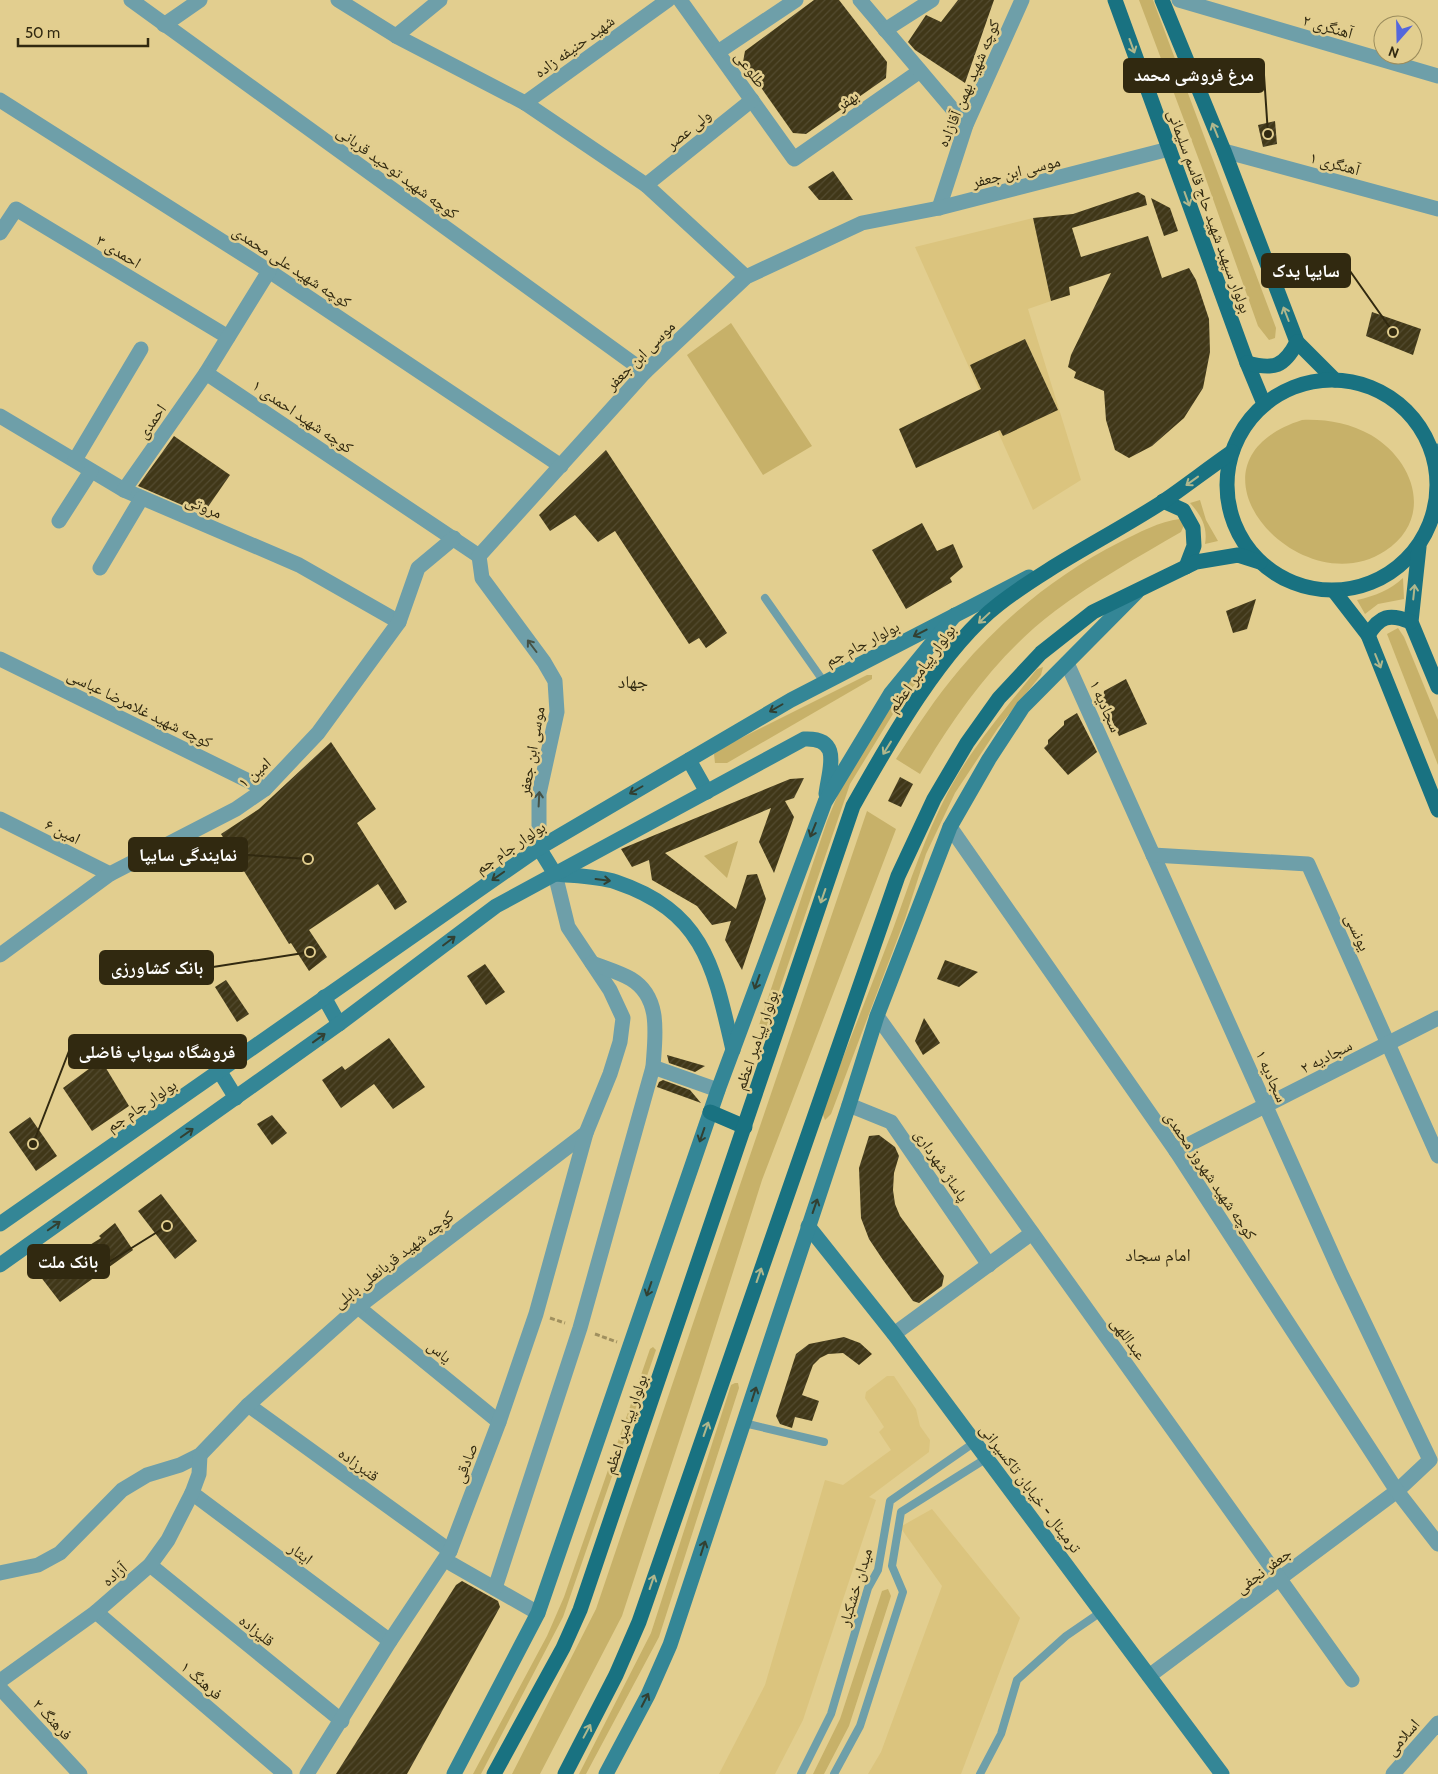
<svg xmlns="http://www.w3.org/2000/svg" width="1438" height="1774" viewBox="0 0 1438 1774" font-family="Cabin,'Noto Naskh Arabic',sans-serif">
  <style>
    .built { fill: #dbc47e; fill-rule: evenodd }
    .grass { fill: #c7b169 }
    .building { fill: url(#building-hatch) }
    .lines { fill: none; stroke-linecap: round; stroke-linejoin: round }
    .path { stroke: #a0905f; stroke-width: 3; stroke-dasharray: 5 2.5; stroke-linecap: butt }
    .lane { stroke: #6e9fa9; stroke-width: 8 }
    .street { stroke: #6e9fa9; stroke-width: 15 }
    .secondary { stroke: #348696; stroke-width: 15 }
    .primary { stroke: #197281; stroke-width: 15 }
    .oneway { stroke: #b0b78c }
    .oneway2 { stroke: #324032 }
    .oneway3 { stroke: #465246 }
    .labels { text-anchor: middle; stroke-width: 5; stroke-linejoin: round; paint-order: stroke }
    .street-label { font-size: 16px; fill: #312910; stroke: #e2ce8f }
    .neighbourhood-label { font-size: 18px; fill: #312910; stroke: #e2ce8f }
    .leader { fill: none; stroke: #312910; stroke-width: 2 }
    .callout-dot { fill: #312910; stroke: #e2ce8f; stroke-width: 2 }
    .callout { fill: #312910; stroke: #312910; stroke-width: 2 }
    .callout-label { font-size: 18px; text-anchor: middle; font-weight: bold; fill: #fff }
  </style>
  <defs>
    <pattern id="building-hatch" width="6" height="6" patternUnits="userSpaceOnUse" patternTransform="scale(1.25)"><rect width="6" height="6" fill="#403718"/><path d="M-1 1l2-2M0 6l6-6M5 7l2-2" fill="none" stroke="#534b30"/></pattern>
  </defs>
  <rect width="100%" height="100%" fill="#e2ce8f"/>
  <g class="built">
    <path d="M 1033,218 L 1051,301 L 1028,309 L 1081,480 L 1033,510 L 915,247 ZM 1025,339 L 1058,410 L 1003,435 L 970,365 Z"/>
    <path d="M 887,1376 L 894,1376 L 916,1409 L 920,1426 L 930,1440 L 929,1452 L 869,1497 L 876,1500 L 803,1720 L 775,1774 L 719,1774 L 765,1685 L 825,1480 L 843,1485 L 891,1450 L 879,1432 L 884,1427 L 865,1398 L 866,1392 Z"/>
    <path d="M 932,1509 L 1020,1618 L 961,1774 L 868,1774 L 881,1752 L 942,1586 L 900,1527 Z"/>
  </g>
  <g class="grass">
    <path d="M 1139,0 L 1153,0 L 1276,328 L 1275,338 L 1269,340 L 1258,326 L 1202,168 Z"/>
    <path d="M 731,323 L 812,446 L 763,475 L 687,355 Z"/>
    <path d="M 1302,420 C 1326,419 1349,423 1371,435 C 1415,461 1434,519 1385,551 C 1300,607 1169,463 1302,420 Z"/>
    <path d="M 1200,500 L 1206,520 L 1218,541 L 1205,544 C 1208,527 1201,515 1190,503 Z"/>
    <path d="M 1180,519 L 1185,523 L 1181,532 C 1138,557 1095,581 1055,611 C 998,654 956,713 920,774 L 896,759 C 916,728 936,697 960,669 C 1004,617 1059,573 1120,542 C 1138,533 1160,521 1180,519 Z"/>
    <path d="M 1403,578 L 1404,599 L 1378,604 L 1365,614 L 1357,600 C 1375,596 1390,590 1403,578 Z"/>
    <path d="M 1398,628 L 1404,637 L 1438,720 L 1438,765 L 1387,634 Z"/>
    <path d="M 932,656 L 932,662 L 896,709 L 850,784 L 767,1026 L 762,1029 L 759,1025 L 827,821 L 843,782 L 890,705 L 928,657 Z"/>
    <path d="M 1043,667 L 1041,675 L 998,728 L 955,793 L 926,854 L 905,919 L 831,1114 L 825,1120 L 822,1112 C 845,1051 870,990 893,929 C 910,882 925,836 948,792 C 971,748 1007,707 1037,669 Z"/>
    <path d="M 867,675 L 872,675 L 872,679 L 727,763 L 715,763 L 714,754 L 725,746 Z"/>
    <path d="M 867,811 L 896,829 L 762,1180 L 699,1380 L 622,1616 L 540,1774 L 512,1774 L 596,1609 Z"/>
    <path d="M 738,841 L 727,878 L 704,856 Z"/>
    <path d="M 653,1347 L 656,1350 L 563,1617 L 481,1774 L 473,1774 L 547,1636 L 564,1597 L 650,1349 Z"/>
    <path d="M 735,1383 L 738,1383 L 739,1388 L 659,1637 L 586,1774 L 579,1774 L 651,1633 L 731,1385 Z"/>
    <path d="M 888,1589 L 891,1596 L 849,1726 L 824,1774 L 813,1774 L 840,1719 L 882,1591 Z"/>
  </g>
  <g class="building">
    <path d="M 814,0 L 839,0 L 887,62 L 886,78 L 806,134 L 793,133 L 743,62 L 745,51 Z"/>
    <path d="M 958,0 L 994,0 L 965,83 L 915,50 L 908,42 L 926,15 L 941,22 Z"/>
    <path d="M 1275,121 L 1277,144 L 1263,147 L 1258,125 Z"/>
    <path d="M 833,171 L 853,200 L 819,200 L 808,187 Z"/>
    <path d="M 1138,192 L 1145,196 L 1147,205 L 1072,228 L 1081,257 L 1148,236 L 1162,278 L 1189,268 L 1196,280 L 1209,319 L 1210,352 L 1203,388 L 1184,418 L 1152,446 L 1129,458 L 1115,450 L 1106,420 L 1104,391 L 1074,378 L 1076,372 L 1068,367 L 1071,355 L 1111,273 L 1069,287 L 1070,295 L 1051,301 L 1033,218 L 1073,214 Z"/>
    <path d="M 1151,198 L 1170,208 L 1178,231 L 1164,236 Z"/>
    <path d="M 1372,312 L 1421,329 L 1413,355 L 1366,336 Z"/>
    <path d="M 1025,339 L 1058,410 L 1003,436 L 1000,430 L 916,468 L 899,429 L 981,389 L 970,365 Z"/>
    <path d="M 174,436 L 230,475 L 203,514 L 138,486 Z"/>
    <path d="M 606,450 L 727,633 L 706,648 L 699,638 L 689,644 L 615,531 L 598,542 L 575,515 L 550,531 L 539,515 Z"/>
    <path d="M 922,523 L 937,551 L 953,544 L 963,567 L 950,578 L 952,582 L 906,609 L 872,550 Z"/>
    <path d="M 1256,599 L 1247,629 L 1233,633 L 1226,611 Z"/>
    <path d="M 1126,679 L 1147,724 L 1119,736 L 1103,700 L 1104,691 Z"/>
    <path d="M 1077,713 L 1097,752 L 1068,775 L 1044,748 L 1048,744 L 1048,740 L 1064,725 L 1064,721 Z"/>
    <path d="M 331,742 L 376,809 L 357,823 L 407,902 L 395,910 L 378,884 L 309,930 L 327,957 L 309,971 L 291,943 L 289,944 L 221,834 L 259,809 Z"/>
    <path d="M 900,777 L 913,784 L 901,807 L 888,801 Z"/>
    <path d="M 804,778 L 794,798 L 785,801 L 794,817 L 774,873 L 759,842 L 771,808 L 665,853 L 736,909 L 747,875 L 757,874 L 766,899 L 742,970 L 725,940 L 731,921 L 712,925 L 697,906 L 652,880 L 649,860 L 632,867 L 621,849 L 790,779 Z"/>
    <path d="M 945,960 L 978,972 L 959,987 L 937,979 Z"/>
    <path d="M 485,964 L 505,992 L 486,1005 L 467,976 Z"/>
    <path d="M 226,980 L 249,1014 L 237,1022 L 215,987 Z"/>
    <path d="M 924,1018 L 940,1043 L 923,1055 L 915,1041 Z"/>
    <path d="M 389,1038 L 425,1087 L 393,1109 L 374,1084 L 341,1108 L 322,1080 L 342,1066 L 345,1070 Z"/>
    <path d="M 667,1055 L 705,1066 L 695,1072 L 669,1063 Z"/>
    <path d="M 101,1060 L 129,1106 L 92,1131 L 63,1088 Z"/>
    <path d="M 663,1080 L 690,1090 L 701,1103 L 657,1087 L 659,1082 Z"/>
    <path d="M 272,1115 L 287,1133 L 272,1145 L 257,1124 Z"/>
    <path d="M 30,1117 L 57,1156 L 36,1171 L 9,1132 Z"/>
    <path d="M 879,1135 L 895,1147 L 899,1156 L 894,1173 L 893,1190 L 895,1204 L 900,1216 L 944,1276 L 942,1286 L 919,1303 L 913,1301 L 883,1260 L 869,1239 L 861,1218 L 859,1168 L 869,1136 Z"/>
    <path d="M 161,1194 L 197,1241 L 175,1259 L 138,1211 Z"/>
    <path d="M 115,1223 L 133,1250 L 60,1302 L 40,1276 L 101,1238 L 99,1236 Z"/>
    <path d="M 844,1337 L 860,1343 L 872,1354 L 859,1365 L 843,1353 L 828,1354 L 820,1358 L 813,1365 L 802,1395 L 819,1401 L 812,1421 L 795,1417 L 792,1428 L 780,1424 L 776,1416 L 796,1354 L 809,1344 Z"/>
    <path d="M 462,1581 L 498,1601 L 500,1607 L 407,1774 L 336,1774 L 456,1585 Z"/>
  </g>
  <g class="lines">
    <g class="path">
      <path d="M 550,1318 L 565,1323"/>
      <path d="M 595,1334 L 617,1342"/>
    </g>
    <g class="lane">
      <path d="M 765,598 L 824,682"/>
      <path d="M 744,1423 L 824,1442"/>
      <path d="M 801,1774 L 831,1714 L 868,1588 L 878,1570 L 890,1501 L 975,1442"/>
      <path d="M 834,1774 L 860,1726 L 903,1592 L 892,1566 L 901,1512 L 987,1458"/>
      <path d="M 980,1774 L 1001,1734 L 1017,1680 L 1066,1636 L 1101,1612"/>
    </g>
    <g class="street">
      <path d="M 131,0 L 645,372"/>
      <path d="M 338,0 L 396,36 L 525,103 L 646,185 L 746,277"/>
      <path d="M 680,0 L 794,159 L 920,71"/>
      <path d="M 860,0 L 966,125"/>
      <path d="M 1179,0 L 1438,76"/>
      <path d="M 164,25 L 200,0"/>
      <path d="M 885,30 L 932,0"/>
      <path d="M 396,36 L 440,0"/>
      <path d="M 718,52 L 796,0"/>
      <path d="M 0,100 L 269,271 L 561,466"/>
      <path d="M 525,103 L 668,0"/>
      <path d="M 1224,151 L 1438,209"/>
      <path d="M 646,185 L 752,100"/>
      <path d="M 939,208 L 966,125 L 1022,0"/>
      <path d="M 0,233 L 16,209 L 228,337"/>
      <path d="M 269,271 L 206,373 L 479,556"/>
      <path d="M 0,416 L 124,490 L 299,565 L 399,622"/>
      <path d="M 75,460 L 141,349"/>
      <path d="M 124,490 L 206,373"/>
      <path d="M 59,521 L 91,471"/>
      <path d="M 100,568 L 141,499"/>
      <path d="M 0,659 L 265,789"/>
      <path d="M 1067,663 L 1341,1274 L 1430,1460 L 1397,1491 L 1149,1676"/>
      <path d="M 0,819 L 110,874"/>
      <path d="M 950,827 L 1176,1151 L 1397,1491 L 1438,1544"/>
      <path d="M 539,848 L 539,794 L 557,712 L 555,681 L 544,662 L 482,578 L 479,556 L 645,372 L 746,277 L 862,223 L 939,208 L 1169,149"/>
      <path d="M 1153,855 L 1308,864 L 1438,1156"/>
      <path d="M 0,955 L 110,874 L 236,809 L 265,789 L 318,733 L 399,622 L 418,568 L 454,538"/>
      <path d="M 877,1016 L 1352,1680"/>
      <path d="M 653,1067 L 718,1090"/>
      <path d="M 849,1105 L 891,1122 L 989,1265"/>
      <path d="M 1176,1151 L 1438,1018"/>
      <path d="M 358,1307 L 499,1422"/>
      <path d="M 894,1334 L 1032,1233"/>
      <path d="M 248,1405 L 450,1551"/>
      <path d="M 192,1493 L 390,1641"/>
      <path d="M 452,1564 L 538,1613"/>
      <path d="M 150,1565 L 342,1721"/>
      <path d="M 0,1573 L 38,1565 L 60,1553 L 122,1490 L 147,1475 L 180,1465 L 200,1455 L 248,1405 L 358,1307 L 586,1133 L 610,1074 L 620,1042 L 623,1018 L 610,990 L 568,927 L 555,874"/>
      <path d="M 495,1588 L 580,1328 L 653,1067 C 655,1036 662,998 631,979 C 619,972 604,968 592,963"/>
      <path d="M 96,1612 L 285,1774"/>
      <path d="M 0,1681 L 96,1612 L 150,1565 L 168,1540 L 192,1493 L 199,1474 L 200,1455"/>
      <path d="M 0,1688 L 80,1774"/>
      <path d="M 307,1774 L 390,1641 L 450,1551 L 499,1422 L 536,1314 L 586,1133"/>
      <path d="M 1393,1774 L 1438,1723"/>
    </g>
    <g class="secondary">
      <path d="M 1433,453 L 1438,451"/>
      <path d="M 689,760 L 707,792"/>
      <path d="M 539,848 L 555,874 C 574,876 597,876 616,882 C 705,912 714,968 733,1050"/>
      <path d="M 324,997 L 339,1024"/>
      <path d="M 220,1072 L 236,1098"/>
      <path d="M 0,1224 L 539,848 L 791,700 L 1029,577"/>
      <path d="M 808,1226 L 894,1334 L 1222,1774"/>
      <path d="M 0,1265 L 339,1024 L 496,906 L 804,739 C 843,737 829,769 826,794"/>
      <path d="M 454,1774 L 538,1613 L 718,1090 L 825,802 L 891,693 L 955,615"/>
      <path d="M 606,1774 L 648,1695 L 670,1645 L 849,1105 L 877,1016 L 950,827 L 989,759 L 1023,707 L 1137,592"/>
    </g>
    <g class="primary">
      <path d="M 1115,0 L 1247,363 L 1264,404"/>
      <path d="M 1162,0 L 1224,151 L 1297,342 L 1335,380"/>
      <path d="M 1247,363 C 1274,370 1284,367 1297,342"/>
      <circle cx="1332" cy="485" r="105"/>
      <path d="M 1163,501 L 1183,510 L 1193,528 L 1194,546 L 1186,567"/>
      <path d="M 1419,547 L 1411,622 L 1438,687"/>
      <path d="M 1334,591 L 1368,635 L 1438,810"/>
      <path d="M 1368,635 C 1380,616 1389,613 1411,622"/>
      <path d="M 710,1112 L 745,1127"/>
      <path d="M 494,1774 L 563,1648 L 580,1610 L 853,806 C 889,742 942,648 999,604 C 1051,564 1110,536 1164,501 C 1187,485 1209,468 1232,452"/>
      <path d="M 565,1774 L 616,1675 L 639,1622 L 898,876 L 934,799 L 967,743 L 999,698 L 1041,653 L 1093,612 L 1196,562 L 1238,555 L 1260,562"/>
    </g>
  </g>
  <defs><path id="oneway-shaft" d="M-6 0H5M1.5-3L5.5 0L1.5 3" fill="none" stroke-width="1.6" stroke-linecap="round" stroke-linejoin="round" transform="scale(1.25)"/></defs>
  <g class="oneway">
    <use href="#oneway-shaft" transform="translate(1132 46) rotate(70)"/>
    <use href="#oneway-shaft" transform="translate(1215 130) rotate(-112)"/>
    <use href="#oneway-shaft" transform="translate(1187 199) rotate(70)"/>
    <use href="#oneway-shaft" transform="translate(1286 314) rotate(-111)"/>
    <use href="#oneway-shaft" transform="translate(1192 481) rotate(144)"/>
    <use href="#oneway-shaft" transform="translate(1414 592) rotate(-84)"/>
    <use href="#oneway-shaft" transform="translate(984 618) rotate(137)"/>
    <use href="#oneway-shaft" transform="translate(1378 661) rotate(68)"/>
    <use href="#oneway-shaft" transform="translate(887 748) rotate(122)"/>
    <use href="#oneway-shaft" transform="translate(823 896) rotate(109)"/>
    <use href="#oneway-shaft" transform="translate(759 1275) rotate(-71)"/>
    <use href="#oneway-shaft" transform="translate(706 1429) rotate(-71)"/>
    <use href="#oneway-shaft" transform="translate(652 1582) rotate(-71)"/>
    <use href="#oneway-shaft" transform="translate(587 1731) rotate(-62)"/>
  </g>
  <g class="oneway2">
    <use href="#oneway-shaft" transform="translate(920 633) rotate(153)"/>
    <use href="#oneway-shaft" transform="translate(776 708) rotate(150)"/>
    <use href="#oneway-shaft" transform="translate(636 790) rotate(150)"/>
    <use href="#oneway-shaft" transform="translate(813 830) rotate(112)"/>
    <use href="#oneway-shaft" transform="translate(498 876) rotate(145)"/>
    <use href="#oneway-shaft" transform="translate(603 880) rotate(7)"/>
    <use href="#oneway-shaft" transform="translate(449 941) rotate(-37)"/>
    <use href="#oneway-shaft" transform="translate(757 982) rotate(110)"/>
    <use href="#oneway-shaft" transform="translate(319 1038) rotate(-36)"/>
    <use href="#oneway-shaft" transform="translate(187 1133) rotate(-35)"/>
    <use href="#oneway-shaft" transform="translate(702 1135) rotate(109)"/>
    <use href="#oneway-shaft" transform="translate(815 1206) rotate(-71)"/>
    <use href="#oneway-shaft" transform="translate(54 1226) rotate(-35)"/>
    <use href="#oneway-shaft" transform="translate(649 1289) rotate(109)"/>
    <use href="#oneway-shaft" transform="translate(754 1394) rotate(-72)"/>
    <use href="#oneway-shaft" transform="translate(703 1548) rotate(-72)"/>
    <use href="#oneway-shaft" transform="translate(645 1700) rotate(-63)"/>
  </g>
  <g class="oneway3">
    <use href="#oneway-shaft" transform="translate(532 646) rotate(-127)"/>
    <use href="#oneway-shaft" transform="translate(539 799) rotate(-87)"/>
  </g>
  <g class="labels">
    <g class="street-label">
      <text transform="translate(1328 26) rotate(16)" y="6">آهنگری ۲</text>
      <text transform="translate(574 46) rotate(-36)" y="6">شهید حنیفه زاده</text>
      <text transform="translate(751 69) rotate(54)" y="6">طلوعی</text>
      <text transform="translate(968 83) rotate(-67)" y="6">کوچه شهید بهمن آقازاده</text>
      <text transform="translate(847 100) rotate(-35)" y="6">بهفر</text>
      <text transform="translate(688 129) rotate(-39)" y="6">ولی عصر</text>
      <text transform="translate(1335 163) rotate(15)" y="6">آهنگری ۱</text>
      <text transform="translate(1016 171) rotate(-14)" y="6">موسی ابن جعفر</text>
      <text transform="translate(398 172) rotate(36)" y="6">کوچه شهید توحید قربانی</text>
      <text transform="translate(1210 211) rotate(70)" y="6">بولوار سپهبد شهید حاج قاسم سلیمانی</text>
      <text transform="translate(119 251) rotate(31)" y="6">احمدی ۳</text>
      <text transform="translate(292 266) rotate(33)" y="6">کوچه شهید علی محمدی</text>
      <text transform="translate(640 355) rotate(-45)" y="6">موسی ابن جعفر</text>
      <text transform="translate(303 416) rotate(34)" y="6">کوچه شهید احمدی ۱</text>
      <text transform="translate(151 421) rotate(-55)" y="6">احمدی</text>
      <text transform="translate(204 506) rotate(23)" y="6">مروتی</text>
      <text transform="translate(862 643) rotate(-27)" y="6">بولوار جام جم</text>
      <text transform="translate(921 668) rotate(-54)" y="6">بولوار پیامبر اعظم</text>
      <text transform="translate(1106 706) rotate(66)" y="6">سجادیه ۱</text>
      <text transform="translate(140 708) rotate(26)" y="6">کوچه شهید غلامرضا عباسی</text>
      <text transform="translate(531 751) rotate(-80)" y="6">موسی ابن جعفر</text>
      <text transform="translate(254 772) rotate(-41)" y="6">امین ۱</text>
      <text transform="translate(63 831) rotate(26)" y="6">امین ۶</text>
      <text transform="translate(510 847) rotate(-34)" y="6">بولوار جام جم</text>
      <text transform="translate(1358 932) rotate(66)" y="6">یونسی</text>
      <text transform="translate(756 1040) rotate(-71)" y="6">بولوار پیامبر اعظم</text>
      <text transform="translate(1326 1056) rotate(-27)" y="6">سجادیه ۲</text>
      <text transform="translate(1272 1076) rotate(66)" y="6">سجادیه ۱</text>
      <text transform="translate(141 1105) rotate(-34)" y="6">بولوار جام جم</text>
      <text transform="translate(942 1165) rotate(56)" y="6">پاساژ شهرداری</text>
      <text transform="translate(1211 1175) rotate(56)" y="6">کوچه شهید شهروز محمدی</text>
      <text transform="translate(393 1259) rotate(-38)" y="6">کوچه شهید قربانعلی بابلی</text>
      <text transform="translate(1129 1338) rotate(54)" y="6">عبداللهی</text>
      <text transform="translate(440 1351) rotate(39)" y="6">یاس</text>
      <text transform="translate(625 1424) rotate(-71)" y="6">بولوار پیامبر اعظم</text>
      <text transform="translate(465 1463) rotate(-69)" y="6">صادقی</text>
      <text transform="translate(359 1464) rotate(36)" y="6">قنبرزاده</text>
      <text transform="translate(1031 1488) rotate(53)" y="6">ترمینال - خیابان تاکسیرانی</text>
      <text transform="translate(301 1553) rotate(37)" y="6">ایثار</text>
      <text transform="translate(1263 1570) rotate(-37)" y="6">جعفر نجفی</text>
      <text transform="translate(114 1574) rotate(-41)" y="6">آزاده</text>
      <text transform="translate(855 1587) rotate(-73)" y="6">میدان خشکبار</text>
      <text transform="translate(257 1630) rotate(39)" y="6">قلیزاده</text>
      <text transform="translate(202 1680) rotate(41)" y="6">فرهنگ ۱</text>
      <text transform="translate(53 1719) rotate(47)" y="6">فرهنگ ۲</text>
      <text transform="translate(1402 1737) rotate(-49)" y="6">اسلامی</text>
    </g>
    <g class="neighbourhood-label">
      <text x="633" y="688">جهاد</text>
      <text x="1158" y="1261">امام سجاد</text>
    </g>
  </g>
  <path class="leader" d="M1268 134L1264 75M1393 332L1350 271M308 859L247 855M310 952L213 967M33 1144L69 1051M167 1226L109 1262"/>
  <g class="callout-dot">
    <circle cx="1268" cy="134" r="5"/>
    <circle cx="1393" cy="332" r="5"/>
    <circle cx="308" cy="859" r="5"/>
    <circle cx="310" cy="952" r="5"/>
    <circle cx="33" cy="1144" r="5"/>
    <circle cx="167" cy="1226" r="5"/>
  </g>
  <g class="callout">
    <rect x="1124" y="59" width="140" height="33" rx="5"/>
    <rect x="1262" y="254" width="88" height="33" rx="5"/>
    <rect x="129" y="838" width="118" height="33" rx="5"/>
    <rect x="100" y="951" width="113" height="33" rx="5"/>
    <rect x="69" y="1035" width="177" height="33" rx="5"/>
    <rect x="28" y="1245" width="81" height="33" rx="5"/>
  </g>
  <g class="callout-label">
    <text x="1194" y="81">مرغ فروشی محمد</text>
    <text x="1306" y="277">سایپا یدک</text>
    <text x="188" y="861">نمایندگی سایپا</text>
    <text x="157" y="974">بانک کشاورزی</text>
    <text x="157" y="1058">فروشگاه سوپاپ فاضلی</text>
    <text x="68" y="1268">بانک ملت</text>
  </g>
  <g transform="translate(1398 40) rotate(200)"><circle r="24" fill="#e2ce8f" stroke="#9b8c5c"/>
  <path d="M0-4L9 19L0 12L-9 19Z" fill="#5467dd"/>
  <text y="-8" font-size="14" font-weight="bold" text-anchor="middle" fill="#312910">N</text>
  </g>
  <path d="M18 38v8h130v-8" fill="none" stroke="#312910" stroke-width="2.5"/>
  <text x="25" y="38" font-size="15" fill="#312910" stroke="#e2ce8f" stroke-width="4" paint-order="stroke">50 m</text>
</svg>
